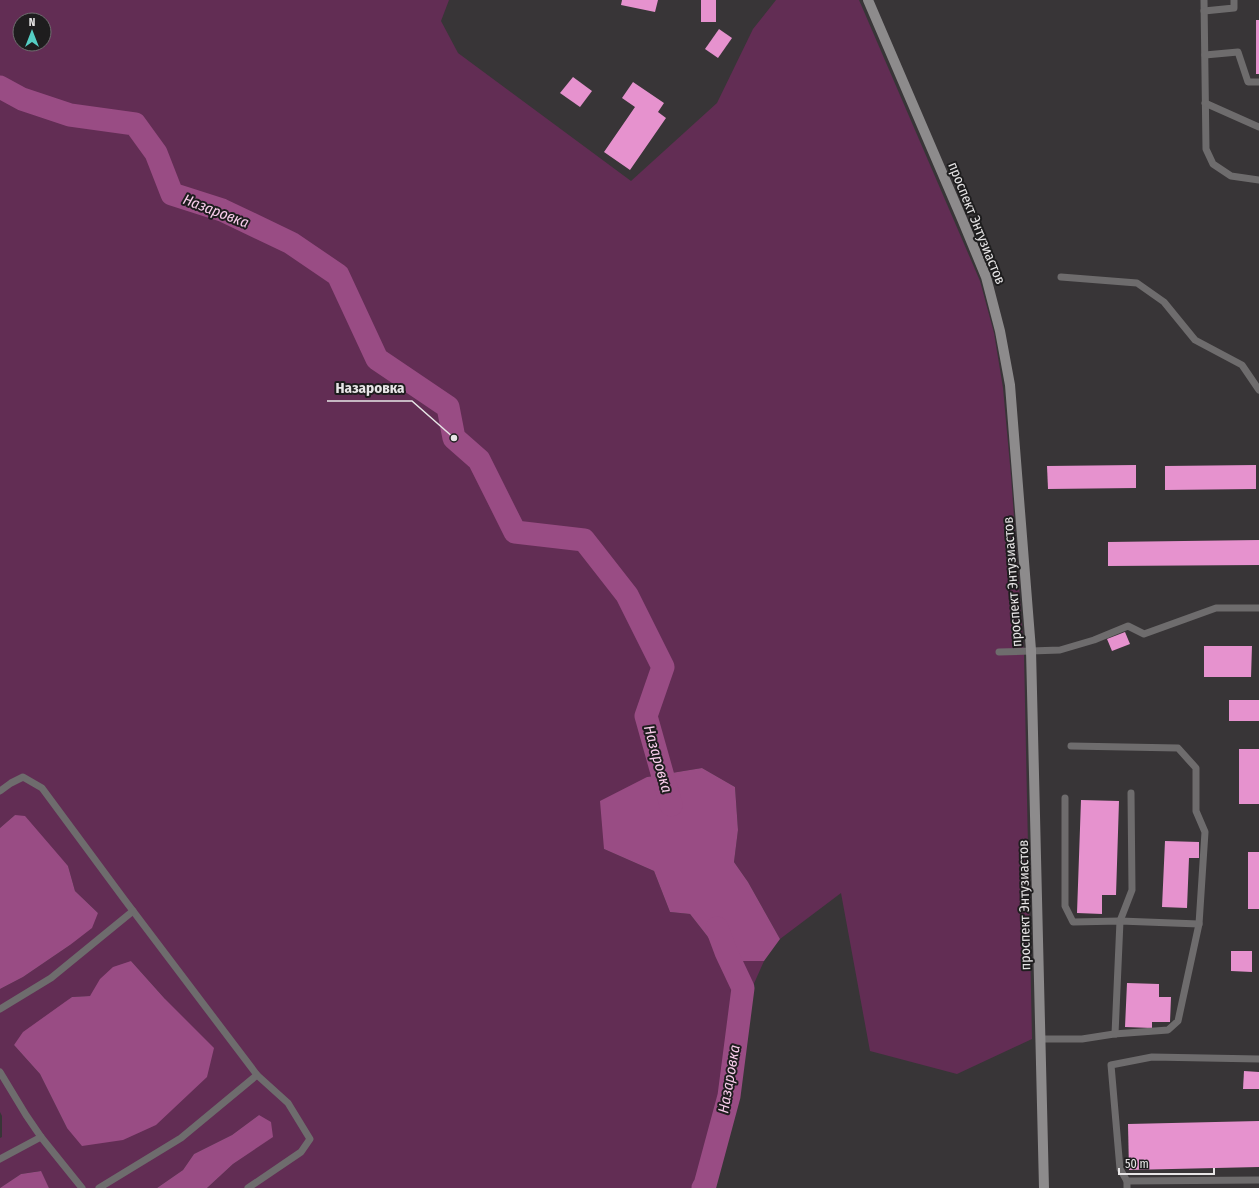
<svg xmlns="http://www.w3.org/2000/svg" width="1259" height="1188" viewBox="0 0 1259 1188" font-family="'Fira Sans Condensed',sans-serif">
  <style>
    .green { fill: #622d54; fill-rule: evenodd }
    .water { fill: #994c84 }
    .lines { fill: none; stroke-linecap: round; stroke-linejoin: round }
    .river { stroke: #994c84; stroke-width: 23 }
    .building { fill: #e692ce }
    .lane { stroke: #6e6c6d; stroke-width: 7 }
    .secondary { stroke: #8d8b8c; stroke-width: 10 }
    .labels { text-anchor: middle; stroke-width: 4; stroke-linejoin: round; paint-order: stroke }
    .street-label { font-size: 14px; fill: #e7e5e6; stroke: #1e1d1e }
    .water-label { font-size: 15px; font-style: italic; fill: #f9cdeb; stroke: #1e1d1e }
    .leader { fill: none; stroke: #e7e5e6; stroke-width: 1.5 }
    .callout-dot { fill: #e7e5e6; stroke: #1e1d1e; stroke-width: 1.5 }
    .callout-label { font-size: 15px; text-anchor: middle; font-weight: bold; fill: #e7e5e6; stroke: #1e1d1e; stroke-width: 4; stroke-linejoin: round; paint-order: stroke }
  </style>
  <rect width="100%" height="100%" fill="#383537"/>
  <path class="green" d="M 0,0 L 449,0 L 441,21 L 458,53 L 631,181 L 717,103 L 753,29 L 776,0 L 859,0 L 980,281 L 994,333 L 1003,388 L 1011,476 L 1024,655 L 1032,1039 L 957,1074 L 870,1051 L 841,893 L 780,939 L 748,882 L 734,862 L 738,830 L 735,787 L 702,768 L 647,777 L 604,849 L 654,871 L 670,912 L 690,914 L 715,946 L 732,961 L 764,961 L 752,988 L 746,1045 L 738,1099 L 723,1148 L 713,1188 L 207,1188 L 233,1164 L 272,1137 L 259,1115 L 232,1135 L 194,1154 L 183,1170 L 157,1188 L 49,1188 L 40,1171 L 21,1174 L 0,1188 L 0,1138 L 2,1137 L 2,1116 L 0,1112 L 0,989 L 23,977 L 70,945 L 98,913 L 75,891 L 68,866 L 15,815 L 0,828 ZM 20,20 L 44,20 L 44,44 L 20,44 ZM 131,961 L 165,999 L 67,1128 L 40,1074 L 14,1045 L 72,997 L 90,996 Z"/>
  <g class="water">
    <path d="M 702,768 L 735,787 L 738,830 L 734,862 L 748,882 L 780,939 L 764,961 L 732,961 L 715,946 L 690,914 L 670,912 L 654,871 L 604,849 L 600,801 L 647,777 Z"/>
    <path d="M 15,815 L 25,816 L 68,866 L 75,891 L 98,913 L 92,928 L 70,945 L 23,977 L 0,989 L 0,828 Z"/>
    <path d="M 131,961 L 165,999 L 214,1048 L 207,1077 L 156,1125 L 123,1140 L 82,1146 L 67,1128 L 40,1074 L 14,1045 L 23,1032 L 72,997 L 90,996 L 100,979 L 113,967 Z"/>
    <path d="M 259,1115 L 271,1122 L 273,1137 L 233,1164 L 207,1188 L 157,1188 L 183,1170 L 194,1154 L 232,1135 Z"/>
    <path d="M 41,1171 L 49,1188 L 0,1188 L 21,1174 Z"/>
  </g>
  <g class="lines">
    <g class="river">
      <path d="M 0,87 L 22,99 L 70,115 L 135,124 L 156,153 L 172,194 L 222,210 L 291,243 L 338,275 L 377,359 L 448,407 L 454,438 L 479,460 L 515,532 L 584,540 L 627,595 L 663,667 L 646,716 L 671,805"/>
      <path d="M 703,1188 L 705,1185 L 729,1096 L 743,988 L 726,952 L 717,928"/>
    </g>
  </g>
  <g class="building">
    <path d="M 622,0 L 658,0 L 655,12 L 621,5 Z"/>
    <rect x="701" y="0" width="15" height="22"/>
    <rect x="1256" y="20" width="3" height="54"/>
    <path d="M 719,29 L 732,38 L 718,58 L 705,49 Z"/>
    <path d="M 573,77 L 592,91 L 580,107 L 560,93 Z"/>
    <path d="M 633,82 L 664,103 L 658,112 L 666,118 L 630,170 L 604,152 L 635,107 L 622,98 Z"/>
    <path d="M 1136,465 L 1136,488 L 1048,489 L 1047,466 Z"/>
    <path d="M 1256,465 L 1256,489 L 1165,490 L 1165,466 Z"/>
    <path d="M 1259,540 L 1259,565 L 1108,566 L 1108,542 Z"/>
    <path d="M 1125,632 L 1130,644 L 1112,651 L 1107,639 Z"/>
    <path d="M 1204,646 L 1252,646 L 1251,677 L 1204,677 Z"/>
    <rect x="1229" y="700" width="30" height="21"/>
    <rect x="1239" y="749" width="20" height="55"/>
    <path d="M 1081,800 L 1119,801 L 1116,895 L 1102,895 L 1102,914 L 1077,913 Z"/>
    <path d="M 1165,841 L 1199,842 L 1199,858 L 1189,858 L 1187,908 L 1162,907 Z"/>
    <rect x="1248" y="852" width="11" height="57"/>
    <path d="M 1231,951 L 1252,951 L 1252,972 L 1231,971 Z"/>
    <path d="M 1127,983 L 1159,984 L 1159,997 L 1171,997 L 1170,1022 L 1152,1022 L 1152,1028 L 1125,1027 Z"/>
    <path d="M 1244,1071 L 1259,1072 L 1259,1089 L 1243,1089 Z"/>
    <path d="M 1259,1121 L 1259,1167 L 1129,1170 L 1128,1124 Z"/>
  </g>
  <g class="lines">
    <g class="lane">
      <path d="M 1204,0 L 1206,149 L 1213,164 L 1231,176 L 1259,180"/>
      <path d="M 1204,11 L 1234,8 L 1234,0"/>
      <path d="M 1205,55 L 1238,52 L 1248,82 L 1259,82"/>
      <path d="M 1205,103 L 1259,127"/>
      <path d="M 1061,277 L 1137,283 L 1164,302 L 1195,340 L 1242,365 L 1259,390"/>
      <path d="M 999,652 L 1060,650 L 1094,640 L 1128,626 L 1144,634 L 1216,608 L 1259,608"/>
      <path d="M 0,791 L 11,783 L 23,777 L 42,788 L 124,899 L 257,1075 L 288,1103 L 310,1139 L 301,1152 L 248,1188"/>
      <path d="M 1065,798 L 1065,906 L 1073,922 L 1120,921 L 1199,924"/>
      <path d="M 0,1009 L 51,978 L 133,911"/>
      <path d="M 1115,1034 L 1120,921 L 1132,890 L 1131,793"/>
      <path d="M 1041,1039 L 1082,1039 L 1114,1034 L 1168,1030 L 1178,1021 L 1199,924 L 1205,832 L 1196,811 L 1196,768 L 1178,748 L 1071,746"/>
      <path d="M 0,1072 L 26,1115 L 41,1137 L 82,1188"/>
      <path d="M 0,1159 L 41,1137"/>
      <path d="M 1127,1181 L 1120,1169 L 1111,1065 L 1152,1057 L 1259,1059"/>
      <path d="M 99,1188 L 181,1138 L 257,1075"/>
      <path d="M 1127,1188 L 1127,1181 L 1259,1180"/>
    </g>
    <path class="secondary" d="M 868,0 L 962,219 L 986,277 L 1000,331 L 1010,385 L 1031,650 L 1044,1188"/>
  </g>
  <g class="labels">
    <g class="street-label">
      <text transform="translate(977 223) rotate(68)" y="5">проспект Энтузиастов</text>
      <text transform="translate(1012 582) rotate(-94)" y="5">проспект Энтузиастов</text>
      <text transform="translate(1024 905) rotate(-91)" y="5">проспект Энтузиастов</text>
    </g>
    <g class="water-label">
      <text transform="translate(216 211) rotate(21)" y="5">Назаровка</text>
      <text transform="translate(658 759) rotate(74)" y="5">Назаровка</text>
      <text transform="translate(729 1079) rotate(-80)" y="5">Назаровка</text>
    </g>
  </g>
  <path class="leader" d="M454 438L412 401H327"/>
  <circle class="callout-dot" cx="454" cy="438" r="4"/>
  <g class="callout-label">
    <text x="370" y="393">Назаровка</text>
  </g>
  <g transform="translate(32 32)"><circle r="19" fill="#1e1d1e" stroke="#6e6d6e"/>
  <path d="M0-3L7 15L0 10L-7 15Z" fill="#55cec4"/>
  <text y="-6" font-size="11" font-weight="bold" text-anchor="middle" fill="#e7e5e6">N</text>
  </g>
  <path d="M1119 1168v6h95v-6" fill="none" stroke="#e7e5e6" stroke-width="2"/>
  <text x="1125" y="1168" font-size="12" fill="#e7e5e6" stroke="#1e1d1e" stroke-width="3" paint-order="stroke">50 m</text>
</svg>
